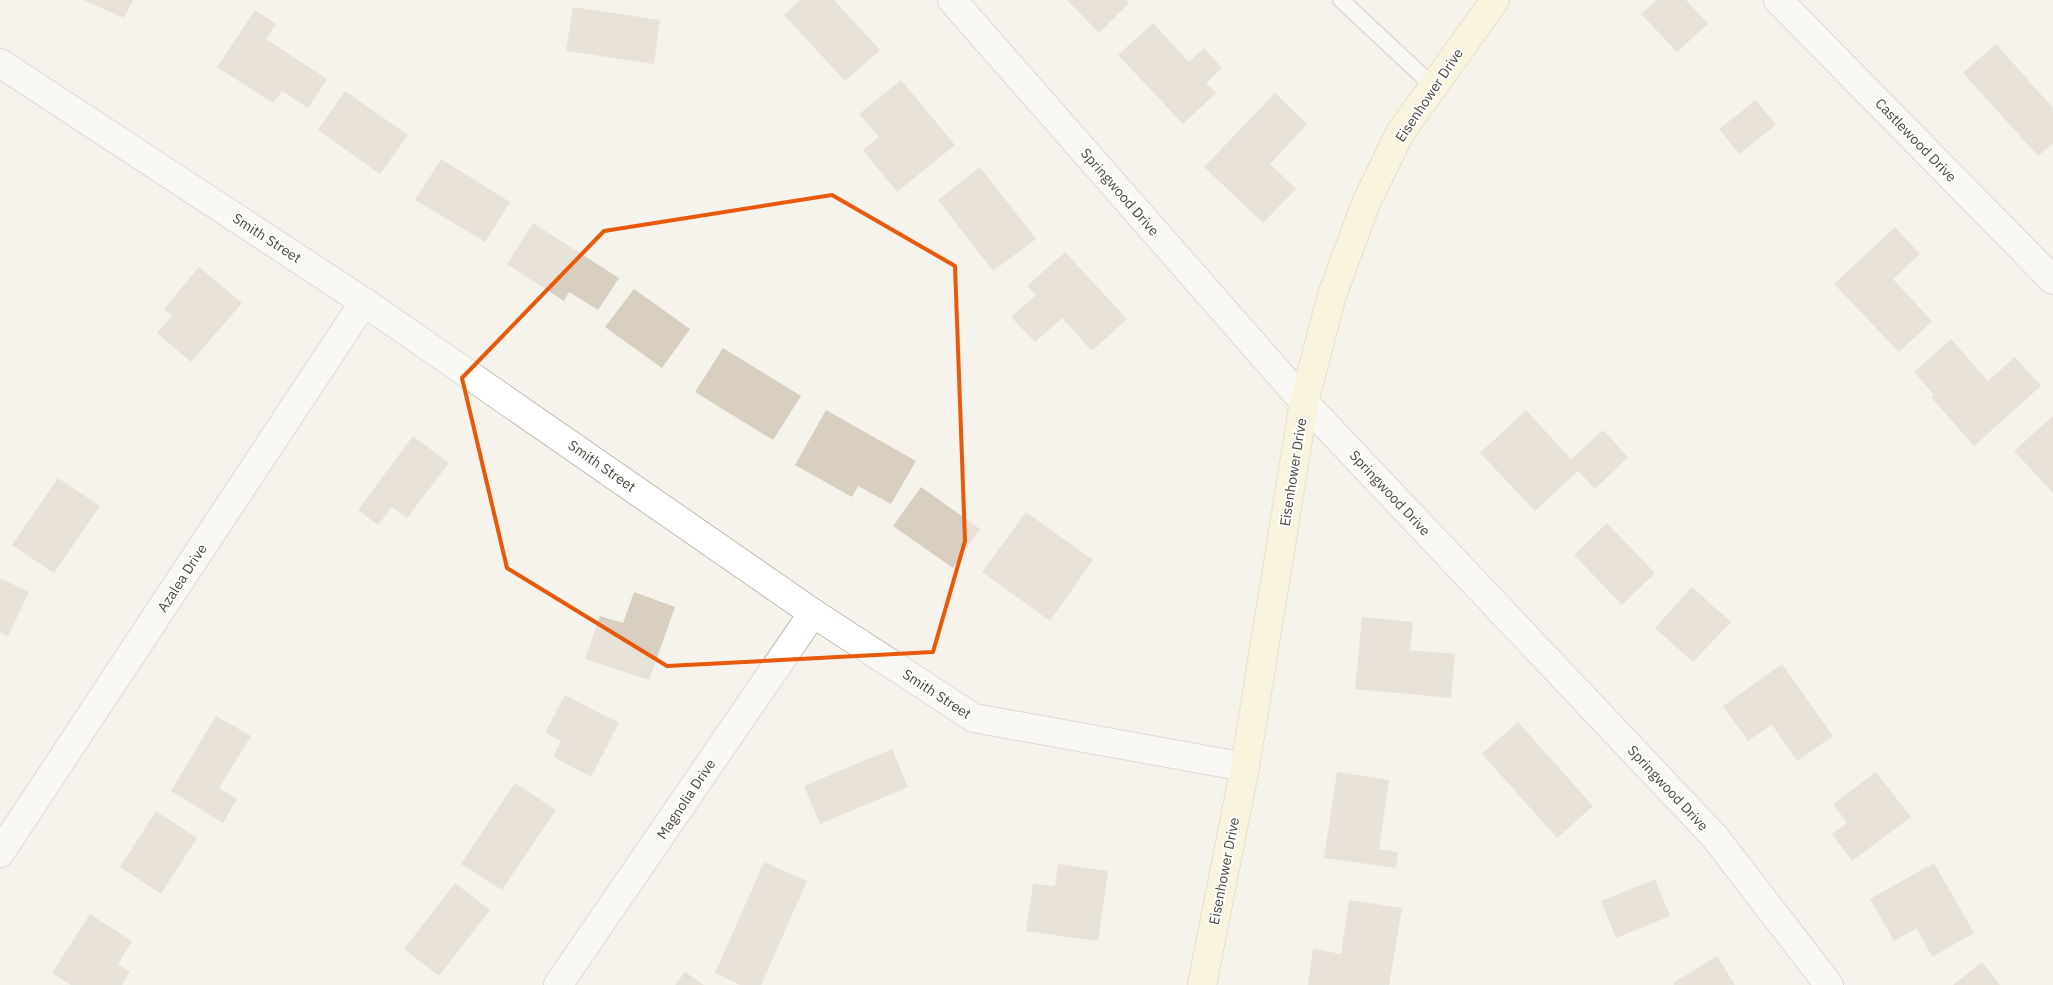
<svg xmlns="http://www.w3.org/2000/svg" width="2053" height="985" viewBox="0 0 2053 985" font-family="'IBM Plex Sans',sans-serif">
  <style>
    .building { fill: #d8cfc1 }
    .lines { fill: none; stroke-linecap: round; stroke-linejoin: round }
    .lane-casing { stroke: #c2bbae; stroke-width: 18 }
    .street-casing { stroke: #c2bbae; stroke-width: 30 }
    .secondary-casing { stroke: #d6c79b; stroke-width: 30 }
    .lane { stroke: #fff; stroke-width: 15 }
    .street { stroke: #fff; stroke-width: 28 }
    .secondary { stroke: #fff3cd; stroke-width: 28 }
    .marked { fill: none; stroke: #e8590c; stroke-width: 4; stroke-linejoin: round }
    .labels { text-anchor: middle; stroke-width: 4; stroke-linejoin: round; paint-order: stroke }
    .street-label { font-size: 14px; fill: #4b4439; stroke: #fff }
  </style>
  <rect width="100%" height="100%" fill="#f6f3ec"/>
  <g class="building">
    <path d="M 83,0 L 133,0 L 124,18 Z"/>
    <path d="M 800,0 L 834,0 L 880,50 L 845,81 L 784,15 Z"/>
    <path d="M 1067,0 L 1126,0 L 1129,3 L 1099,33 Z"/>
    <path d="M 1657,0 L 1686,0 L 1708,24 L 1677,52 L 1641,14 Z"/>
    <path d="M 573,7 L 660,20 L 654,64 L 566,51 Z"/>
    <path d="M 255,10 L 276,24 L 266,39 L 327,79 L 308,108 L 282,91 L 273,103 L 217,67 Z"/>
    <path d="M 1153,23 L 1189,62 L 1204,48 L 1222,68 L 1206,83 L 1216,93 L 1183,124 L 1118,55 Z"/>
    <path d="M 1996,44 L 2053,108 L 2053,143 L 2038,156 L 1963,73 Z"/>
    <path d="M 901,80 L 955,145 L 897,192 L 863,150 L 879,137 L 859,114 Z"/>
    <path d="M 345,91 L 408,135 L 380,174 L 318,130 Z"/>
    <path d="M 1275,93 L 1307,124 L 1270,164 L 1296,189 L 1263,223 L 1204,167 Z"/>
    <path d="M 1756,100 L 1776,125 L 1739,154 L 1719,129 Z"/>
    <path d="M 441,159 L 510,202 L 485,242 L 415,200 Z"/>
    <path d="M 980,167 L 1036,239 L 993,271 L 938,200 Z"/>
    <path d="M 533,223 L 619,278 L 598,310 L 569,292 L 564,301 L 507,264 Z"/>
    <path d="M 1895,227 L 1920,254 L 1893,279 L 1932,321 L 1899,352 L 1834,284 Z"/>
    <path d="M 1065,252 L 1127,319 L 1092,351 L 1062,318 L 1035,342 L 1011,317 L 1036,295 L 1027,286 Z"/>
    <path d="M 199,267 L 242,303 L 191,362 L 157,333 L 172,316 L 164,309 Z"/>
    <path d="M 634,289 L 690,329 L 662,368 L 605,327 Z"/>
    <path d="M 1951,339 L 1988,381 L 2015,357 L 2041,386 L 1974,446 L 1931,397 L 1934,395 L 1914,372 Z"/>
    <path d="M 723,348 L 801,396 L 773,440 L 695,392 Z"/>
    <path d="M 826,410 L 916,461 L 891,504 L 858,486 L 852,497 L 795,465 Z"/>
    <path d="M 1526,410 L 1571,459 L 1603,430 L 1628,457 L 1595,489 L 1578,471 L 1535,511 L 1480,453 Z"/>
    <path d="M 2053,416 L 2053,493 L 2014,451 Z"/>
    <path d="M 413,436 L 449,463 L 407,518 L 392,507 L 378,525 L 358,510 Z"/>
    <path d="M 58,478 L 100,506 L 54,573 L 12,545 Z"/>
    <path d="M 921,487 L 980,529 L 953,568 L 893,526 Z"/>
    <path d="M 1026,512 L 1093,560 L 1050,621 L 982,572 Z"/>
    <path d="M 1607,523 L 1655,573 L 1622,605 L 1574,555 Z"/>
    <path d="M 0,578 L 29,592 L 8,636 L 0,632 Z"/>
    <path d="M 1692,587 L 1731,622 L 1693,662 L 1655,628 Z"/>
    <path d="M 634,592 L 675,607 L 649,680 L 585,659 L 600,616 L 623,623 Z"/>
    <path d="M 1362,617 L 1413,622 L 1410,650 L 1455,654 L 1451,698 L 1355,689 Z"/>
    <path d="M 1782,664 L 1833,736 L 1797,761 L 1772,725 L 1748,741 L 1723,706 Z"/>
    <path d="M 565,695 L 619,723 L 591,777 L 553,757 L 561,741 L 545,733 Z"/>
    <path d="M 216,716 L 251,736 L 219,788 L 237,799 L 223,823 L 171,791 Z"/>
    <path d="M 1518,722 L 1593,806 L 1557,838 L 1482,754 Z"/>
    <path d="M 892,749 L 908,787 L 820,824 L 804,786 Z"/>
    <path d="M 1337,772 L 1389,780 L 1379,849 L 1398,852 L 1396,868 L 1324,858 Z"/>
    <path d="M 1876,772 L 1911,817 L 1852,861 L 1832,834 L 1847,823 L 1833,804 Z"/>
    <path d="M 515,783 L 556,810 L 502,890 L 461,864 Z"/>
    <path d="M 156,811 L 197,838 L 161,894 L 120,867 Z"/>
    <path d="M 764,862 L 807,881 L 761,985 L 740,985 L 715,973 Z"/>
    <path d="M 1934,863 L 1974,933 L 1932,957 L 1917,928 L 1894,941 L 1870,899 Z"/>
    <path d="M 1058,864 L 1108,871 L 1098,941 L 1026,931 L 1033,884 L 1055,886 Z"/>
    <path d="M 1655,879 L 1670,916 L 1616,938 L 1601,901 Z"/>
    <path d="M 455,883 L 490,910 L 439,976 L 404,949 Z"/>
    <path d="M 1349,900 L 1402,908 L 1389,985 L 1308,985 L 1313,949 L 1341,954 Z"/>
    <path d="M 90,914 L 132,941 L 118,964 L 130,972 L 122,985 L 71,985 L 52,973 Z"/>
    <path d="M 1717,956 L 1735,985 L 1674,985 L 1673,983 Z"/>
    <path d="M 1982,962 L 2000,985 L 1953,985 Z"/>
    <path d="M 685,972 L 704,985 L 675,985 Z"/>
  </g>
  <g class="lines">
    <defs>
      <path id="lane" d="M 1341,0 L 1433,86"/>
      <g id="street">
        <path d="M 952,0 L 1304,402 L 1714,836 L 1829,985"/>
        <path d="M 1778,0 L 2053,280"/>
        <path d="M 0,63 L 364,302 L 813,613 L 974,718 L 1245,767"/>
        <path d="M 0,853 L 364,302"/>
        <path d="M 558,985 L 813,613"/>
      </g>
      <path id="secondary" d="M 1202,985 L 1245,767 L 1304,402 L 1332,295 L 1366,203 L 1400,133 L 1495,0"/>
    </defs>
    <use href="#lane" class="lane-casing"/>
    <use href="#street" class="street-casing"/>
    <use href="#secondary" class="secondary-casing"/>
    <use href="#lane" class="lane"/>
    <use href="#street" class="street"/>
    <use href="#secondary" class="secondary"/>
  </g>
  <path d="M0 0H2053V985H0ZM 832,195 L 955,266 L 965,541 L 933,652 L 667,666 L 507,568 L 462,378 L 604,231 Z" fill="#f6f3ec" fill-opacity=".55" fill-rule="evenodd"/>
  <path class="marked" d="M 832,195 L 955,266 L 965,541 L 933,652 L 667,666 L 507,568 L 462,378 L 604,231 Z"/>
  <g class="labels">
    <g class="street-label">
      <text transform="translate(1429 95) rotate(-56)" y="5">Eisenhower Drive</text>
      <text transform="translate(1916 140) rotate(46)" y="5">Castlewood Drive</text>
      <text transform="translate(1120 192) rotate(49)" y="5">Springwood Drive</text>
      <text transform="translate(267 238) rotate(33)" y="5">Smith Street</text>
      <text transform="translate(602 466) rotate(35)" y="5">Smith Street</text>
      <text transform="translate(1293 472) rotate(-81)" y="5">Eisenhower Drive</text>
      <text transform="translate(1390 493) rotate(47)" y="5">Springwood Drive</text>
      <text transform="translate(182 578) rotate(-57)" y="5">Azalea Drive</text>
      <text transform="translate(937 694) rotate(33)" y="5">Smith Street</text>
      <text transform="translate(1668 788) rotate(47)" y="5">Springwood Drive</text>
      <text transform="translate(686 799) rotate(-56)" y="5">Magnolia Drive</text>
      <text transform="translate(1224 871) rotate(-79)" y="5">Eisenhower Drive</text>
    </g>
  </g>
</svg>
